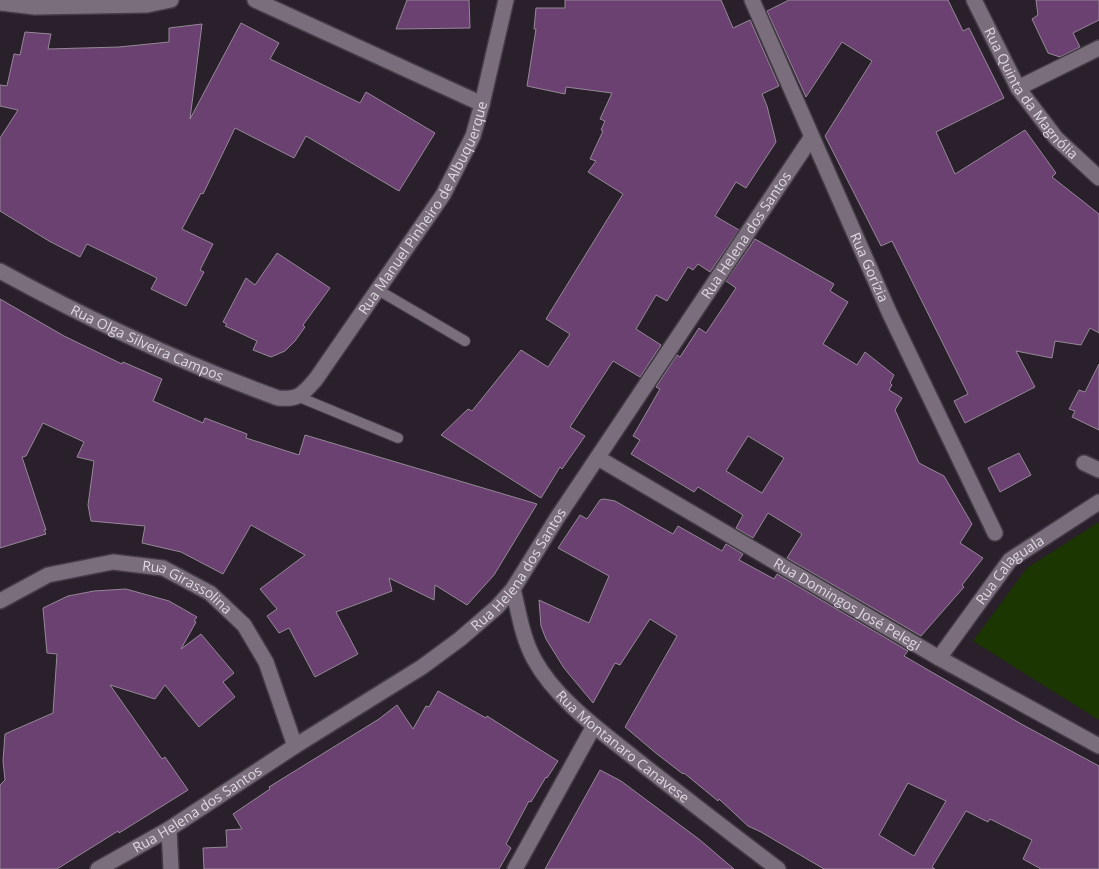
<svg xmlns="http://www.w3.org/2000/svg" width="1099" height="869" viewBox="0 0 1099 869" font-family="'Open Sans',sans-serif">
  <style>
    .green { fill: #1c3602 }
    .building { fill: #6a4171; stroke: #958897; fill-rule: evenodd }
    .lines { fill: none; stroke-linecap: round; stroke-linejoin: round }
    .lane-casing { stroke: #433b45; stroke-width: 12 }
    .street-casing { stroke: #433b45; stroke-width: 18 }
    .lane { stroke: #7a6e7c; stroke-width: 10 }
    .street { stroke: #7a6e7c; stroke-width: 15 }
    .labels { text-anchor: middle; stroke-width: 4.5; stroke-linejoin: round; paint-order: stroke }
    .street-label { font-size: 14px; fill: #ded8df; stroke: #201622 }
  </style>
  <rect width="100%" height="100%" fill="#2a202b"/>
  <path class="green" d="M 1099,522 L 1099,720 L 973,641 L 1027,568 Z"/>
  <g class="building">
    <path d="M 407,0 L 469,0 L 470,28 L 396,29 Z"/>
    <path d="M 565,0 L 721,0 L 733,28 L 750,20 L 779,86 L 762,94 L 767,106 L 776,142 L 746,188 L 736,182 L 715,216 L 739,230 L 710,272 L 698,264 L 693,270 L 688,267 L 667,301 L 656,295 L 636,329 L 661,345 L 640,377 L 613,361 L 570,427 L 585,436 L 562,469 L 560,467 L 541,498 L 441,435 L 468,409 L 472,411 L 521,350 L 548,367 L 570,334 L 546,319 L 623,194 L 588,172 L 596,161 L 590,159 L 603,131 L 601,130 L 605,121 L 600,119 L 612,93 L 566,87 L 565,94 L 527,86 L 536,29 L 534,29 L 536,8 L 565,8 Z"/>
    <path d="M 789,0 L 948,0 L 963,31 L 969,28 L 1004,98 L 936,132 L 955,174 L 1025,130 L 1056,173 L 1052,177 L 1099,214 L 1099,333 L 1090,328 L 1081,345 L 1055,341 L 1052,358 L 1016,351 L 1035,387 L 965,423 L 954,401 L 968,394 L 892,241 L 881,246 L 825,136 L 872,61 L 842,42 L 806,97 L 767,11 Z"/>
    <path d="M 1036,0 L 1099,0 L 1099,20 L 1073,33 L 1080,47 L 1060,57 L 1048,53 L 1032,19 L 1038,15 Z"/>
    <path d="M 241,23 L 279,43 L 270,59 L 360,103 L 366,92 L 435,133 L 399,191 L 306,136 L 294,158 L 235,128 L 203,194 L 201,193 L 182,229 L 213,244 L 200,270 L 204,272 L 186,306 L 151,289 L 157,278 L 87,244 L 80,257 L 49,241 L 0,211 L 0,138 L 18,110 L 0,106 L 0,85 L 7,86 L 14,54 L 20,55 L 25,32 L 51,34 L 48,49 L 119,47 L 169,42 L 169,28 L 202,24 L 190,119 Z"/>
    <path d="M 755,239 L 834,284 L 830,291 L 848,302 L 823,344 L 857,365 L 865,352 L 894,375 L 890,383 L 892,385 L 889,390 L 902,398 L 895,410 L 919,463 L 944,476 L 972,524 L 960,543 L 983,558 L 962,585 L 964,587 L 921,636 L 787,558 L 802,534 L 768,513 L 753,538 L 736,528 L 743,515 L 698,487 L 694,492 L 631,454 L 640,440 L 633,436 L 660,389 L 656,387 L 677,355 L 680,357 L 699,328 L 706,333 L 736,288 L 726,281 ZM 748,436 L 784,458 L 762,493 L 726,471 Z"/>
    <path d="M 277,253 L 330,288 L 303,325 L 305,327 L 295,341 L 285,351 L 271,357 L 253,350 L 257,341 L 225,326 L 227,324 L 223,322 L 246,278 L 255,285 Z"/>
    <path d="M 0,299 L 64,336 L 122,364 L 123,362 L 162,379 L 153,401 L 203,423 L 205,418 L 247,434 L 246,438 L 299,455 L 305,435 L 537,504 L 494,575 L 467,605 L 435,585 L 434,600 L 389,578 L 392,591 L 336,612 L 358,654 L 315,677 L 289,628 L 279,633 L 267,616 L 277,609 L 260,589 L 305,555 L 251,525 L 223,574 L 181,552 L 142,543 L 145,526 L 91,521 L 88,505 L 94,461 L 77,457 L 84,442 L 43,423 L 26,456 L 22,457 L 46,530 L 44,530 L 46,534 L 0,548 Z"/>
    <path d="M 1099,364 L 1099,430 L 1072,417 L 1075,411 L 1069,409 L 1079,390 L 1085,392 Z"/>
    <path d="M 1019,453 L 1031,475 L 1000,492 L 988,468 Z"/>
    <path d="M 604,499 L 615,501 L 673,534 L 678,526 L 722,551 L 726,544 L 743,554 L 739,560 L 774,579 L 777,574 L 908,651 L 904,656 L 1023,725 L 1099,766 L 1099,869 L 1041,869 L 1023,859 L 1032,840 L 990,819 L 988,822 L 966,811 L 932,867 L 935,869 L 824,869 L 761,832 L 748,826 L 719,799 L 718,801 L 684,773 L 683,774 L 657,754 L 625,727 L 677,636 L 650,619 L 620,665 L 615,663 L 593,703 L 564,668 L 546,639 L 541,626 L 539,600 L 589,623 L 609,576 L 558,548 L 580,515 L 587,519 L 600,500 ZM 908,783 L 946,801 L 914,856 L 879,835 Z"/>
    <path d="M 126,589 L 169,601 L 197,617 L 194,621 L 196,622 L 181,649 L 201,634 L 234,673 L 223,682 L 235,697 L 199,727 L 165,685 L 155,699 L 110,685 L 162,759 L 165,757 L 188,790 L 119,833 L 118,831 L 57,869 L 0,869 L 0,785 L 5,780 L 3,761 L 5,734 L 53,713 L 57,654 L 47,653 L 43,608 L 68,596 L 94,591 Z"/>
    <path d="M 438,691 L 486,718 L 487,716 L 558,761 L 547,778 L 546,777 L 531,802 L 529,801 L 506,844 L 511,848 L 499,869 L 204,869 L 203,848 L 227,847 L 226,830 L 242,829 L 233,814 L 270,789 L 269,787 L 379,719 L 397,705 L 413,729 L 426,706 L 429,707 Z"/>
    <path d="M 600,770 L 621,781 L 700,840 L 734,869 L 545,869 Z"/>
  </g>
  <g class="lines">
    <defs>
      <g id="lane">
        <path d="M 378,290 L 465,341"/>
        <path d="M 299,397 L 398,438"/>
      </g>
      <g id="street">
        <path d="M 255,0 L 482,104"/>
        <path id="s1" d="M 752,0 L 889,312 L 995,533"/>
        <path id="s2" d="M 974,0 L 1018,88 L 1056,138 L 1099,178"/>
        <path d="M 0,3 L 35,7 L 147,5 L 171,0"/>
        <path d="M 1018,88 L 1099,48"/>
        <path id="s3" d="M 0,271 C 89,320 182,363 278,398 C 299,400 303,394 316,379 L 443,195 L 473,136 L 482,104 L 506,0"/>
        <path id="s4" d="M 598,458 L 939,658 L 1099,746"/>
        <path d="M 1084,463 L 1099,470"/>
        <path id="s5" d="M 513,589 C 519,613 522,637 534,659 C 555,698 598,729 633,757 C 681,795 729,832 778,869"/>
        <path id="s6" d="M 0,601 L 48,575 L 113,562 L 163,568 L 210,593 L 244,625 L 266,662 L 295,746"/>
        <path id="s7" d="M 939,658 L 1010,560 L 1099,502"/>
        <path d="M 169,829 L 171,869"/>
        <path id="s8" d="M 98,869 L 169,829 L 295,746 L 422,667 L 460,639 L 497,607 L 513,589 L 557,518 L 811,138"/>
        <path d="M 515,869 L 594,726"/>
      </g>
    </defs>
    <use href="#lane" class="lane-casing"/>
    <use href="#street" class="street-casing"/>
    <use href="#lane" class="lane"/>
    <use href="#street" class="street"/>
  </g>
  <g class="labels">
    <g class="street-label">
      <text dy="5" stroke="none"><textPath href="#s2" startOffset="110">Rua Quinta da Magnólia</textPath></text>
      <text dy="5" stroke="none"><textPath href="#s3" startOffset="554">Rua Manuel Pinheiro de Albuquerque</textPath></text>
      <text dy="5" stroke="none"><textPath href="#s8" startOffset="926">Rua Helena dos Santos</textPath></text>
      <text dy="5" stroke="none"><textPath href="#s1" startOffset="292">Rua Gorízia</textPath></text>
      <text dy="5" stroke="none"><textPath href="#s3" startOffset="164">Rua Olga Silveira Campos</textPath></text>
      <text dy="5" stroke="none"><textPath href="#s8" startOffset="521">Rua Helena dos Santos</textPath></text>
      <text dy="5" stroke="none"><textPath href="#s7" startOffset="114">Rua Calaguala</textPath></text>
      <text dy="5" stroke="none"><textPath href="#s6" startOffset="201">Rua Girassolina</textPath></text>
      <text dy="5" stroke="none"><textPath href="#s4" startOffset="289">Rua Domingos José Pelegi</textPath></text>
      <text dy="5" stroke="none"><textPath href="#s5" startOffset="199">Rua Montanaro Canavese</textPath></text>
      <text dy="5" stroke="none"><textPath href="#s8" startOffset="116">Rua Helena dos Santos</textPath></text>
    </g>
  </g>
</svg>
